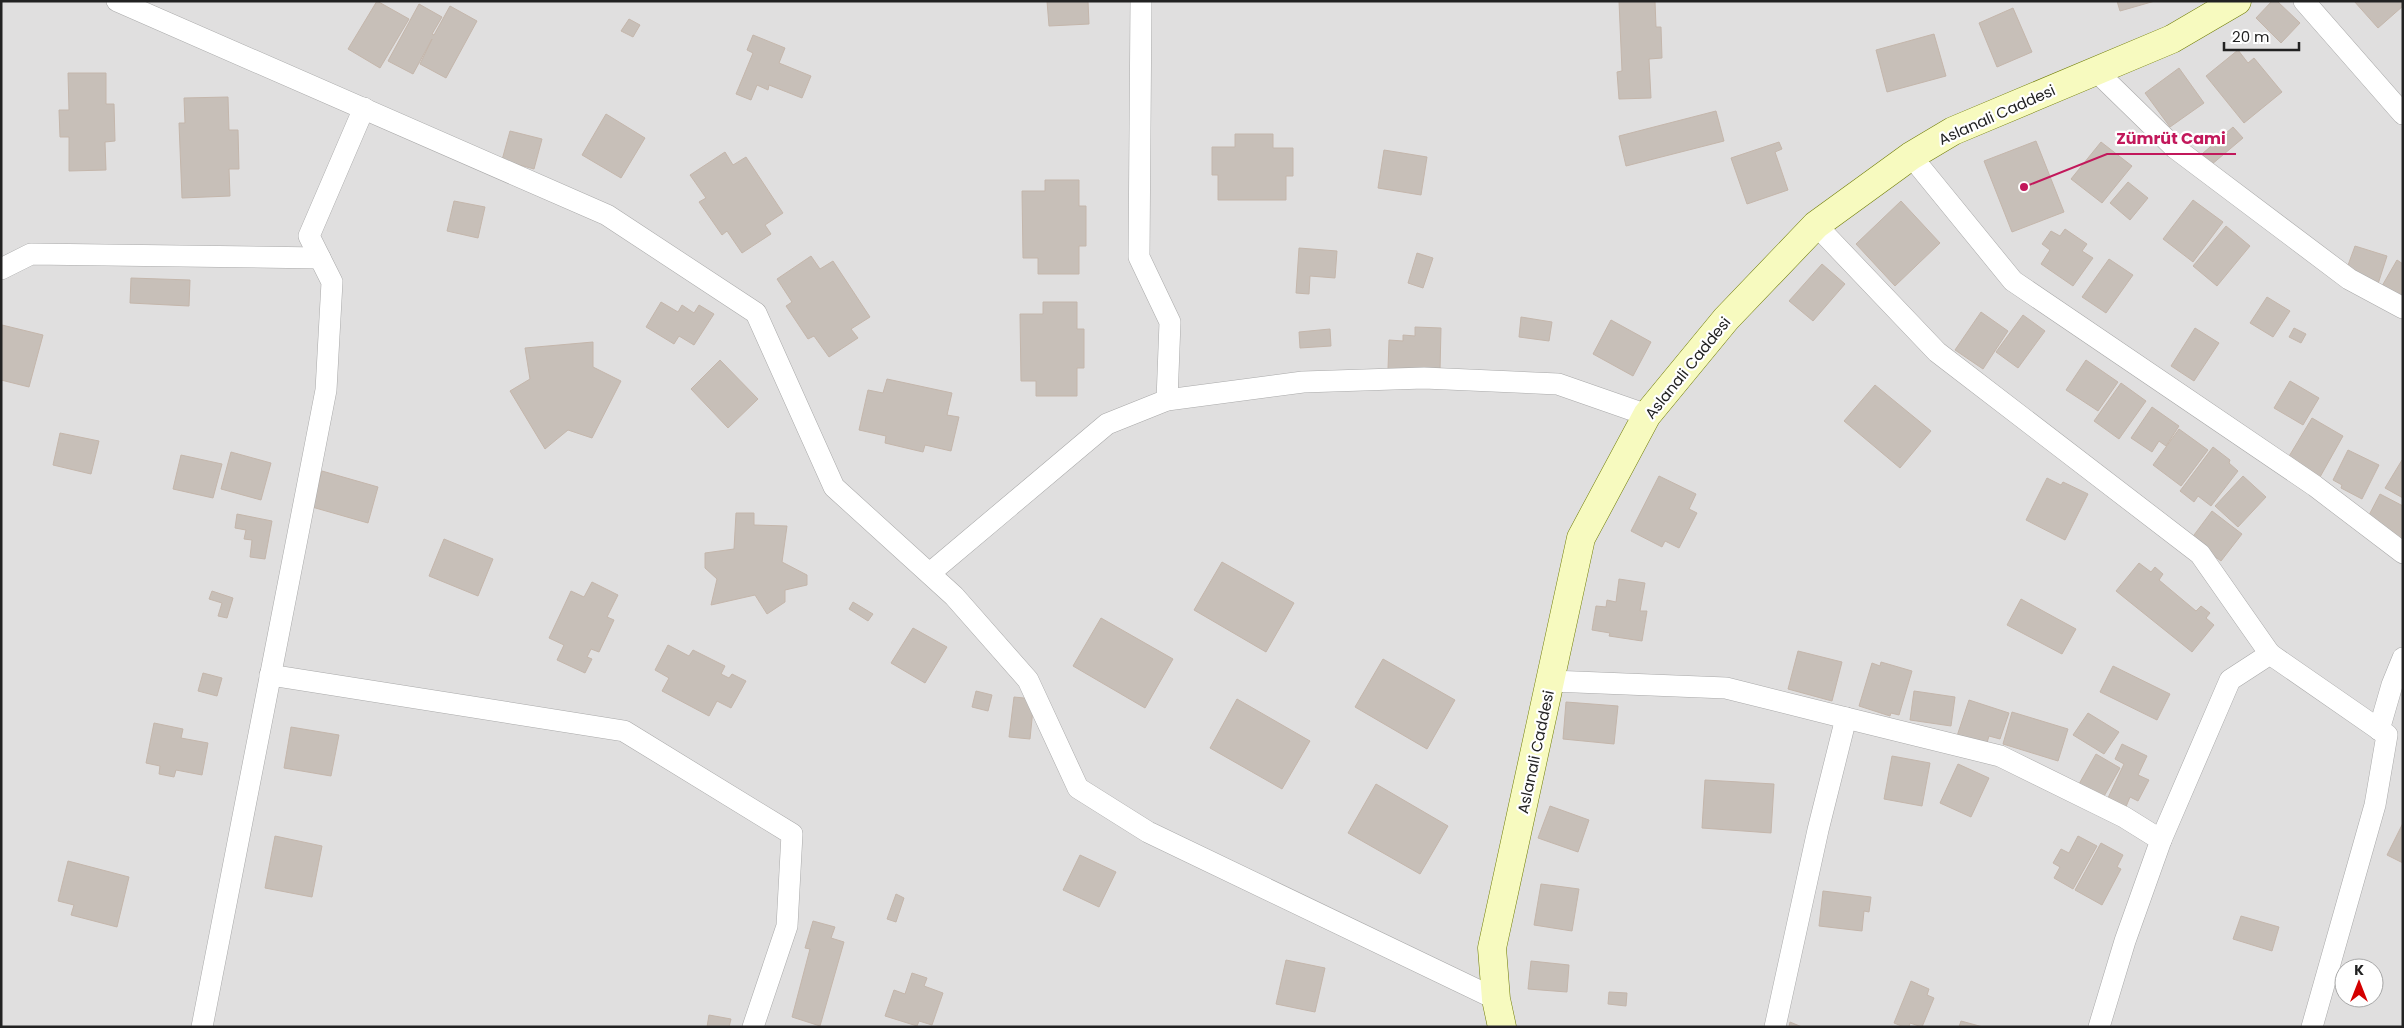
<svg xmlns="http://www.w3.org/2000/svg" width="2404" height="1028" viewBox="0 0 2404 1028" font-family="Poppins,sans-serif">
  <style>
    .residential { fill: #e0dfdf; fill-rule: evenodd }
    .building { fill: #c7bfb8; stroke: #c4b6ab }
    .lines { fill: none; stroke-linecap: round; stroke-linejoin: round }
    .street-casing { stroke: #a9a9a9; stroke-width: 22 }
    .secondary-casing { stroke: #707d05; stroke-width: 29 }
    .street { stroke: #fff; stroke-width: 21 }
    .secondary { stroke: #f7fabf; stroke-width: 28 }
    .labels { text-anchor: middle; stroke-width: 4.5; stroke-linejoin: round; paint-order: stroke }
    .street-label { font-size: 15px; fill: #222; stroke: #fff }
    .leader { fill: none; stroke: #c2185b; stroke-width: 2 }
    .callout-dot { fill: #c2185b; stroke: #fff; stroke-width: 2 }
    .callout-label { font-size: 16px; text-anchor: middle; font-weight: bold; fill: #c2185b; stroke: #fff; stroke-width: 4.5; stroke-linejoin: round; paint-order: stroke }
  </style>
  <rect width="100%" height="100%" fill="#f2efe9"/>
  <path class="residential" d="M 1,1 L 2403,1 L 2403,1027 L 1,1027 ZM 2344,968 L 2374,968 L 2374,998 L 2344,998 Z"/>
  <g class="building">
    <path d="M 377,1 L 409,19 L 380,68 L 348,49 Z"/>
    <path d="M 1047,1 L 1088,1 L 1089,24 L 1049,26 Z"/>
    <path d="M 1619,1 L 1655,1 L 1656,27 L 1661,27 L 1662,58 L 1649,59 L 1651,98 L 1619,99 L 1617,72 L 1622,71 Z"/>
    <path d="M 2117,1 L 2155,1 L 2120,11 Z"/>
    <path d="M 2272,1 L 2277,1 L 2300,23 L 2281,43 L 2256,18 Z"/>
    <path d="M 2354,1 L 2403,1 L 2403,6 L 2378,28 Z"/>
    <path d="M 419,4 L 442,17 L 432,34 L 434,35 L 450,6 L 477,21 L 446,78 L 420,64 L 432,39 L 413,74 L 388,61 Z"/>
    <path d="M 2013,8 L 2032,52 L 1997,67 L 1979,23 Z"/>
    <path d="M 629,19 L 640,25 L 633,37 L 621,31 Z"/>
    <path d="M 1934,34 L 1946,76 L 1887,92 L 1876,50 Z"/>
    <path d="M 753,35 L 785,48 L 779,63 L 811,76 L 802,98 L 769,85 L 768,90 L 757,85 L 751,100 L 736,94 L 753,53 L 747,50 Z"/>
    <path d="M 2238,50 L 2248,63 L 2254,58 L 2282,92 L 2244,123 L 2206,76 Z"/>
    <path d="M 2179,68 L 2204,103 L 2170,127 L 2145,93 Z"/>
    <path d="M 68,73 L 106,73 L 106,104 L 114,104 L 115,141 L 105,142 L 106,170 L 69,171 L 69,137 L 60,137 L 59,110 L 69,110 Z"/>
    <path d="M 228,97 L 229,130 L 238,130 L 239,169 L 229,169 L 230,196 L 182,198 L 179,123 L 185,123 L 184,98 Z"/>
    <path d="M 1716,111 L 1724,141 L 1626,166 L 1619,136 Z"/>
    <path d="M 606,114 L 645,138 L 621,178 L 582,155 Z"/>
    <path d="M 2233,127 L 2243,138 L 2211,165 L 2202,154 Z"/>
    <path d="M 510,131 L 542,139 L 534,169 L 502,160 Z"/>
    <path d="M 1235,134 L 1273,134 L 1273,148 L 1293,148 L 1293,176 L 1286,176 L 1286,200 L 1218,200 L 1218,175 L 1212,175 L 1212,147 L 1235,147 Z"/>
    <path d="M 2036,141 L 2064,212 L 2012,232 L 1984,161 Z"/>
    <path d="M 1779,142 L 1782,149 L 1775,152 L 1788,190 L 1747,204 L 1731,158 Z"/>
    <path d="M 2101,142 L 2132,166 L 2102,203 L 2071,179 Z"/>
    <path d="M 1384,150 L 1427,157 L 1421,195 L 1378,188 Z"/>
    <path d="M 725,152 L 733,165 L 746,157 L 783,213 L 765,225 L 771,234 L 742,253 L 727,231 L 722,235 L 699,202 L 706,198 L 690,175 Z"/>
    <path d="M 1045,180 L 1079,180 L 1079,206 L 1086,206 L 1086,246 L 1079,246 L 1079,274 L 1038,274 L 1038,258 L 1023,258 L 1022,191 L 1045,191 Z"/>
    <path d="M 2128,182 L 2148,198 L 2130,220 L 2110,203 Z"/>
    <path d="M 2193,200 L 2223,222 L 2193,262 L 2163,239 Z"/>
    <path d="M 454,201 L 485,207 L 478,238 L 447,231 Z"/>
    <path d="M 1901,201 L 1940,243 L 1895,286 L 1856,244 Z"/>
    <path d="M 2226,226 L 2250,246 L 2217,286 L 2193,266 Z"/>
    <path d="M 2065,229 L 2087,244 L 2082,251 L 2093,258 L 2073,286 L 2041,264 L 2050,250 L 2042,244 L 2051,231 L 2060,236 Z"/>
    <path d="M 2355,246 L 2387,256 L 2378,284 L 2347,268 Z"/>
    <path d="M 1299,248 L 1337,251 L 1335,278 L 1310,276 L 1309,294 L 1296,293 Z"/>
    <path d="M 1417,253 L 1433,258 L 1423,288 L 1408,283 Z"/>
    <path d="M 811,256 L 820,269 L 833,261 L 870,317 L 851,329 L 858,338 L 829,357 L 814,336 L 808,339 L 786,306 L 792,302 L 777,279 Z"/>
    <path d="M 2109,259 L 2133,275 L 2106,313 L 2082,297 Z"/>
    <path d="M 2397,260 L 2403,264 L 2403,297 L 2382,286 Z"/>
    <path d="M 1822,264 L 1845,284 L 1813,321 L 1789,301 Z"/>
    <path d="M 131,278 L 190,280 L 189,306 L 130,303 Z"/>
    <path d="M 2267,297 L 2290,311 L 2273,337 L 2250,323 Z"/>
    <path d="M 661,302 L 678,312 L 682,305 L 694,313 L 699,305 L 714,314 L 694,345 L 679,336 L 674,344 L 646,327 Z"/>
    <path d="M 1043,302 L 1077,302 L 1077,329 L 1084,329 L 1084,368 L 1077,368 L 1077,396 L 1036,396 L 1036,381 L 1021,381 L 1020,314 L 1043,314 Z"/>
    <path d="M 1981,312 L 2008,331 L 1983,369 L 1955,350 Z"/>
    <path d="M 2023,315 L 2045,331 L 2018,368 L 1996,352 Z"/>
    <path d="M 1521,317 L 1552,322 L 1549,341 L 1519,337 Z"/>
    <path d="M 1611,320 L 1651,342 L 1633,376 L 1593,354 Z"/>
    <path d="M 2,325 L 43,335 L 29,387 L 1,380 Z"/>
    <path d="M 1415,327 L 1441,328 L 1440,371 L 1388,369 L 1389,340 L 1403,341 L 1403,335 L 1415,336 Z"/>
    <path d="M 2195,328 L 2219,343 L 2194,381 L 2171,366 Z"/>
    <path d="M 2294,328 L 2306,334 L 2301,343 L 2289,337 Z"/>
    <path d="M 1330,329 L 1331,346 L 1300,348 L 1299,332 Z"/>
    <path d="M 593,342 L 593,367 L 621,381 L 592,438 L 568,430 L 545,449 L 510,391 L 530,379 L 525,348 Z"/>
    <path d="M 720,360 L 758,399 L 728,428 L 691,389 Z"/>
    <path d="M 2086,360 L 2118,382 L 2098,411 L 2066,390 Z"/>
    <path d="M 887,379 L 952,393 L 947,415 L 959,417 L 951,451 L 925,445 L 923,452 L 885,443 L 886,436 L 859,430 L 868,390 L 883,393 Z"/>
    <path d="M 2290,381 L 2319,398 L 2303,425 L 2274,408 Z"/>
    <path d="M 2121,383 L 2146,401 L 2119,439 L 2094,421 Z"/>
    <path d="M 1875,385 L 1931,431 L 1900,468 L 1844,421 Z"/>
    <path d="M 2152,407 L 2179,426 L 2166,446 L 2159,441 L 2152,452 L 2131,438 Z"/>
    <path d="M 2312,418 L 2343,436 L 2320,477 L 2288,458 Z"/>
    <path d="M 2179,429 L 2208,450 L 2181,486 L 2153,465 Z"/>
    <path d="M 60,433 L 99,441 L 91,474 L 53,465 Z"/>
    <path d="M 2213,447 L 2230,460 L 2229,463 L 2238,471 L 2211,506 L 2198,496 L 2194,502 L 2180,491 Z"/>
    <path d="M 2348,450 L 2379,465 L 2362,499 L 2341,488 L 2342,485 L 2333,480 Z"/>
    <path d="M 231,452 L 271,463 L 261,500 L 221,489 Z"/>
    <path d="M 181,455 L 222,464 L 213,498 L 173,489 Z"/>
    <path d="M 2402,460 L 2403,460 L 2403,498 L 2385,488 Z"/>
    <path d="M 322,471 L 378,487 L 368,523 L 312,507 Z"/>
    <path d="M 1659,476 L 1696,494 L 1689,509 L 1697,513 L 1679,548 L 1665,541 L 1662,547 L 1631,531 Z"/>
    <path d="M 2243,476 L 2266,497 L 2238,527 L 2215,506 Z"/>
    <path d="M 2047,478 L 2061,485 L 2063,482 L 2088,494 L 2065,540 L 2026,520 Z"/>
    <path d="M 2380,494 L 2403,506 L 2403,543 L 2367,519 Z"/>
    <path d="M 2212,511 L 2242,534 L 2221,561 L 2191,539 Z"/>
    <path d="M 736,513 L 754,513 L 754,525 L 787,526 L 782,562 L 807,575 L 807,585 L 785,590 L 785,602 L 767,614 L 755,595 L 711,605 L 717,579 L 705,568 L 705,553 L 734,549 Z"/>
    <path d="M 237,514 L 272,521 L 265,559 L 250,557 L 252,540 L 244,539 L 246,530 L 235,528 Z"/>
    <path d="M 444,539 L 493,559 L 478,596 L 429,576 Z"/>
    <path d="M 1222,562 L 1294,603 L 1266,652 L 1194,610 Z"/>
    <path d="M 2139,563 L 2151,572 L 2155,567 L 2163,574 L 2159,580 L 2196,611 L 2201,606 L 2210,613 L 2206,618 L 2214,625 L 2192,652 L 2116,591 Z"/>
    <path d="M 1619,579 L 1645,583 L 1640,611 L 1647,611 L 1642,641 L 1609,636 L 1610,633 L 1592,630 L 1596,606 L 1606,607 L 1607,600 L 1616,602 Z"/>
    <path d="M 592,582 L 618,595 L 607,617 L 614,620 L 599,652 L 591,649 L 587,657 L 592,659 L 585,673 L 557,660 L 564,645 L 549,638 L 571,591 L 584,597 Z"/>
    <path d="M 212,591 L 233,598 L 227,618 L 218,616 L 222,603 L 209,599 Z"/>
    <path d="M 2021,599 L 2076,629 L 2062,654 L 2007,625 Z"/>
    <path d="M 853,602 L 873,614 L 868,621 L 849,609 Z"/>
    <path d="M 1101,618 L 1173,659 L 1145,708 L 1073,666 Z"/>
    <path d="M 913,628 L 947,647 L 925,683 L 891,663 Z"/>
    <path d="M 668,645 L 689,656 L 693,650 L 725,666 L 721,674 L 729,678 L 732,674 L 746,681 L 731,708 L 717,701 L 709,716 L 662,691 L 669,678 L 655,670 Z"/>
    <path d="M 1798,651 L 1842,662 L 1832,701 L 1788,689 Z"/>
    <path d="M 1383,659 L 1455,700 L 1427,749 L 1355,707 Z"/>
    <path d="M 1881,662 L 1912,671 L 1899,715 L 1891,713 L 1890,716 L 1859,706 L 1872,663 L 1880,666 Z"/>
    <path d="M 2113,666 L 2170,694 L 2157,720 L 2100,692 Z"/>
    <path d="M 203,673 L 222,678 L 217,696 L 198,691 Z"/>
    <path d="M 976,691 L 992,695 L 988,711 L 972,707 Z"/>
    <path d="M 1914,691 L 1955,697 L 1951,726 L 1910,720 Z"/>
    <path d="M 1014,697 L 1034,699 L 1030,739 L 1009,737 Z"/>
    <path d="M 1237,699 L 1310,741 L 1282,789 L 1210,748 Z"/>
    <path d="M 1969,700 L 2009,713 L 2000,739 L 1989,736 L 1986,746 L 1957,736 Z"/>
    <path d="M 1566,702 L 1618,706 L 1614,744 L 1563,739 Z"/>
    <path d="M 2012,712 L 2068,729 L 2058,761 L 2003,744 Z"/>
    <path d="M 2088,713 L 2119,732 L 2104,754 L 2073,735 Z"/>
    <path d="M 154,723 L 183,729 L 181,738 L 208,743 L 202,775 L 176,770 L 174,777 L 159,774 L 160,766 L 146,763 Z"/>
    <path d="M 291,727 L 339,735 L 331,776 L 284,768 Z"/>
    <path d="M 2122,744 L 2147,756 L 2138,775 L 2149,780 L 2138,801 L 2130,797 L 2125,809 L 2107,800 L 2124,764 L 2115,759 Z"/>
    <path d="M 2096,754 L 2120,768 L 2103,798 L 2079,784 Z"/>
    <path d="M 1892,756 L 1930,763 L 1922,806 L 1884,799 Z"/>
    <path d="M 1958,764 L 1989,778 L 1971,817 L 1940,803 Z"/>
    <path d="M 1705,780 L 1774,784 L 1771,833 L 1702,828 Z"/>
    <path d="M 1376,784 L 1448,826 L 1420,874 L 1348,833 Z"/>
    <path d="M 1550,806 L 1589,820 L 1578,852 L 1538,838 Z"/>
    <path d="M 2403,823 L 2403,863 L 2387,855 Z"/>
    <path d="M 275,836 L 322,846 L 312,897 L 265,888 Z"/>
    <path d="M 2078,836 L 2097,846 L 2073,889 L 2054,878 L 2060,867 L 2053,863 L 2061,849 L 2069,853 Z"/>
    <path d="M 2101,843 L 2123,855 L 2117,867 L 2121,869 L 2102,905 L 2075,890 Z"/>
    <path d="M 1080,855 L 1116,872 L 1099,907 L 1063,890 Z"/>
    <path d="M 68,861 L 129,877 L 117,927 L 71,915 L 74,905 L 58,901 Z"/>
    <path d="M 1541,884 L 1579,889 L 1572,931 L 1534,925 Z"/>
    <path d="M 1823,891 L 1871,897 L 1869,912 L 1864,911 L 1862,931 L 1819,926 Z"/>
    <path d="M 896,894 L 904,898 L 896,922 L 887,919 Z"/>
    <path d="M 2241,916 L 2279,927 L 2272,951 L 2233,939 Z"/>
    <path d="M 813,921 L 835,927 L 831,938 L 844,942 L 820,1026 L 792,1017 L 810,949 L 805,948 Z"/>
    <path d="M 1286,960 L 1325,968 L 1315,1012 L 1276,1004 Z"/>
    <path d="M 1531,961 L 1569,965 L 1567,992 L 1528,989 Z"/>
    <path d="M 912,973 L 927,978 L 924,986 L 943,993 L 932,1025 L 919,1021 L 917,1026 L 885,1016 L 894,990 L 905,994 Z"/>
    <path d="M 1911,981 L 1929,989 L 1927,995 L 1934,998 L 1922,1027 L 1910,1023 L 1909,1027 L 1904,1027 L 1894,1023 Z"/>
    <path d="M 1609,992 L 1627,993 L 1626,1006 L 1608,1004 Z"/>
    <path d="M 709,1015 L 731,1019 L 729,1027 L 707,1027 Z"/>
    <path d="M 1961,1021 L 1983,1027 L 1959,1027 Z"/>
    <path d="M 1790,1022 L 1802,1027 L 1789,1027 Z"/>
  </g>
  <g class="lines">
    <defs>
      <g id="street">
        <path d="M 117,1 L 607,215 L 756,313 L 834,487 L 954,596 L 1028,680 L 1078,788 L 1148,832 L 1496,999"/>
        <path d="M 1141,1 L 1139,257 L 1170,322 L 1167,400"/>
        <path d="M 2304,1 L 2403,114"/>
        <path d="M 2096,71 L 2175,148 L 2349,279 L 2403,308"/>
        <path d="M 1911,156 L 2013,281 L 2315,486 L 2403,553"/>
        <path d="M 1816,225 L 1937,352 L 2200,554 L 2270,654"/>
        <path d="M 1,269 L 31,254 L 320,258"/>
        <path d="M 930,573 L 1107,424 L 1167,400 L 1303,382 L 1424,378 L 1558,384 L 1647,415"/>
        <path d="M 270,675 L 624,731 L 792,834 L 787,926 L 753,1027"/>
        <path d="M 1551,681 L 1726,688 L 1846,718 L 1818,830 L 1775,1027"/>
        <path d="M 1846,718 L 2000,756 L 2124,817 L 2161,840 L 2125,941 L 2099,1027"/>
        <path d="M 2379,730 L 2392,685 L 2403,658"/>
        <path d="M 2161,840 L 2230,680 L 2270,654 L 2387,735 L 2375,805 L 2312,1027"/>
        <path d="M 202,1027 L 326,390 L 332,282 L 309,236 L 364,108"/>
      </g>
      <path id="secondary" d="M 1502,1027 L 1496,999 L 1492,948 L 1581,538 L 1647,415 L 1726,319 L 1816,225 L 1911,156 L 1953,131 L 2172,39 L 2237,1"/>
    </defs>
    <use href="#street" class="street-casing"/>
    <use href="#secondary" class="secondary-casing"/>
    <use href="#street" class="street"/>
    <use href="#secondary" class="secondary"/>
  </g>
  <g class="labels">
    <g class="street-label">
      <text transform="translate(1997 115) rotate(-24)" y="5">Aslanali Caddesi</text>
      <text transform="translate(1688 368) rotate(-51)" y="5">Aslanali Caddesi</text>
      <text transform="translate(1536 752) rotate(-78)" y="5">Aslanali Caddesi</text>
    </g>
  </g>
  <path class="leader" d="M2024 187L2107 154H2236"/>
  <circle class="callout-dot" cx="2024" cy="187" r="5"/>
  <g class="callout-label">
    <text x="2171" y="144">Zümrüt Cami</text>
  </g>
  <rect width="2404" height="1028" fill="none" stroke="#222222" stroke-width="5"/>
  <g transform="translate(2359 983)"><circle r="24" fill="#ffffff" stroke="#a7a7a7"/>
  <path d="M0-4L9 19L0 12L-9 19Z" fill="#d40000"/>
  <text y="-8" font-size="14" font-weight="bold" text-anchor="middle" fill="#222222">K</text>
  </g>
  <path d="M2224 42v8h75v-8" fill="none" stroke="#222222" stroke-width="2.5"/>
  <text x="2232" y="42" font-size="15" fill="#222222" stroke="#ffffff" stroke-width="4" paint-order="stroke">20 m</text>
</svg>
